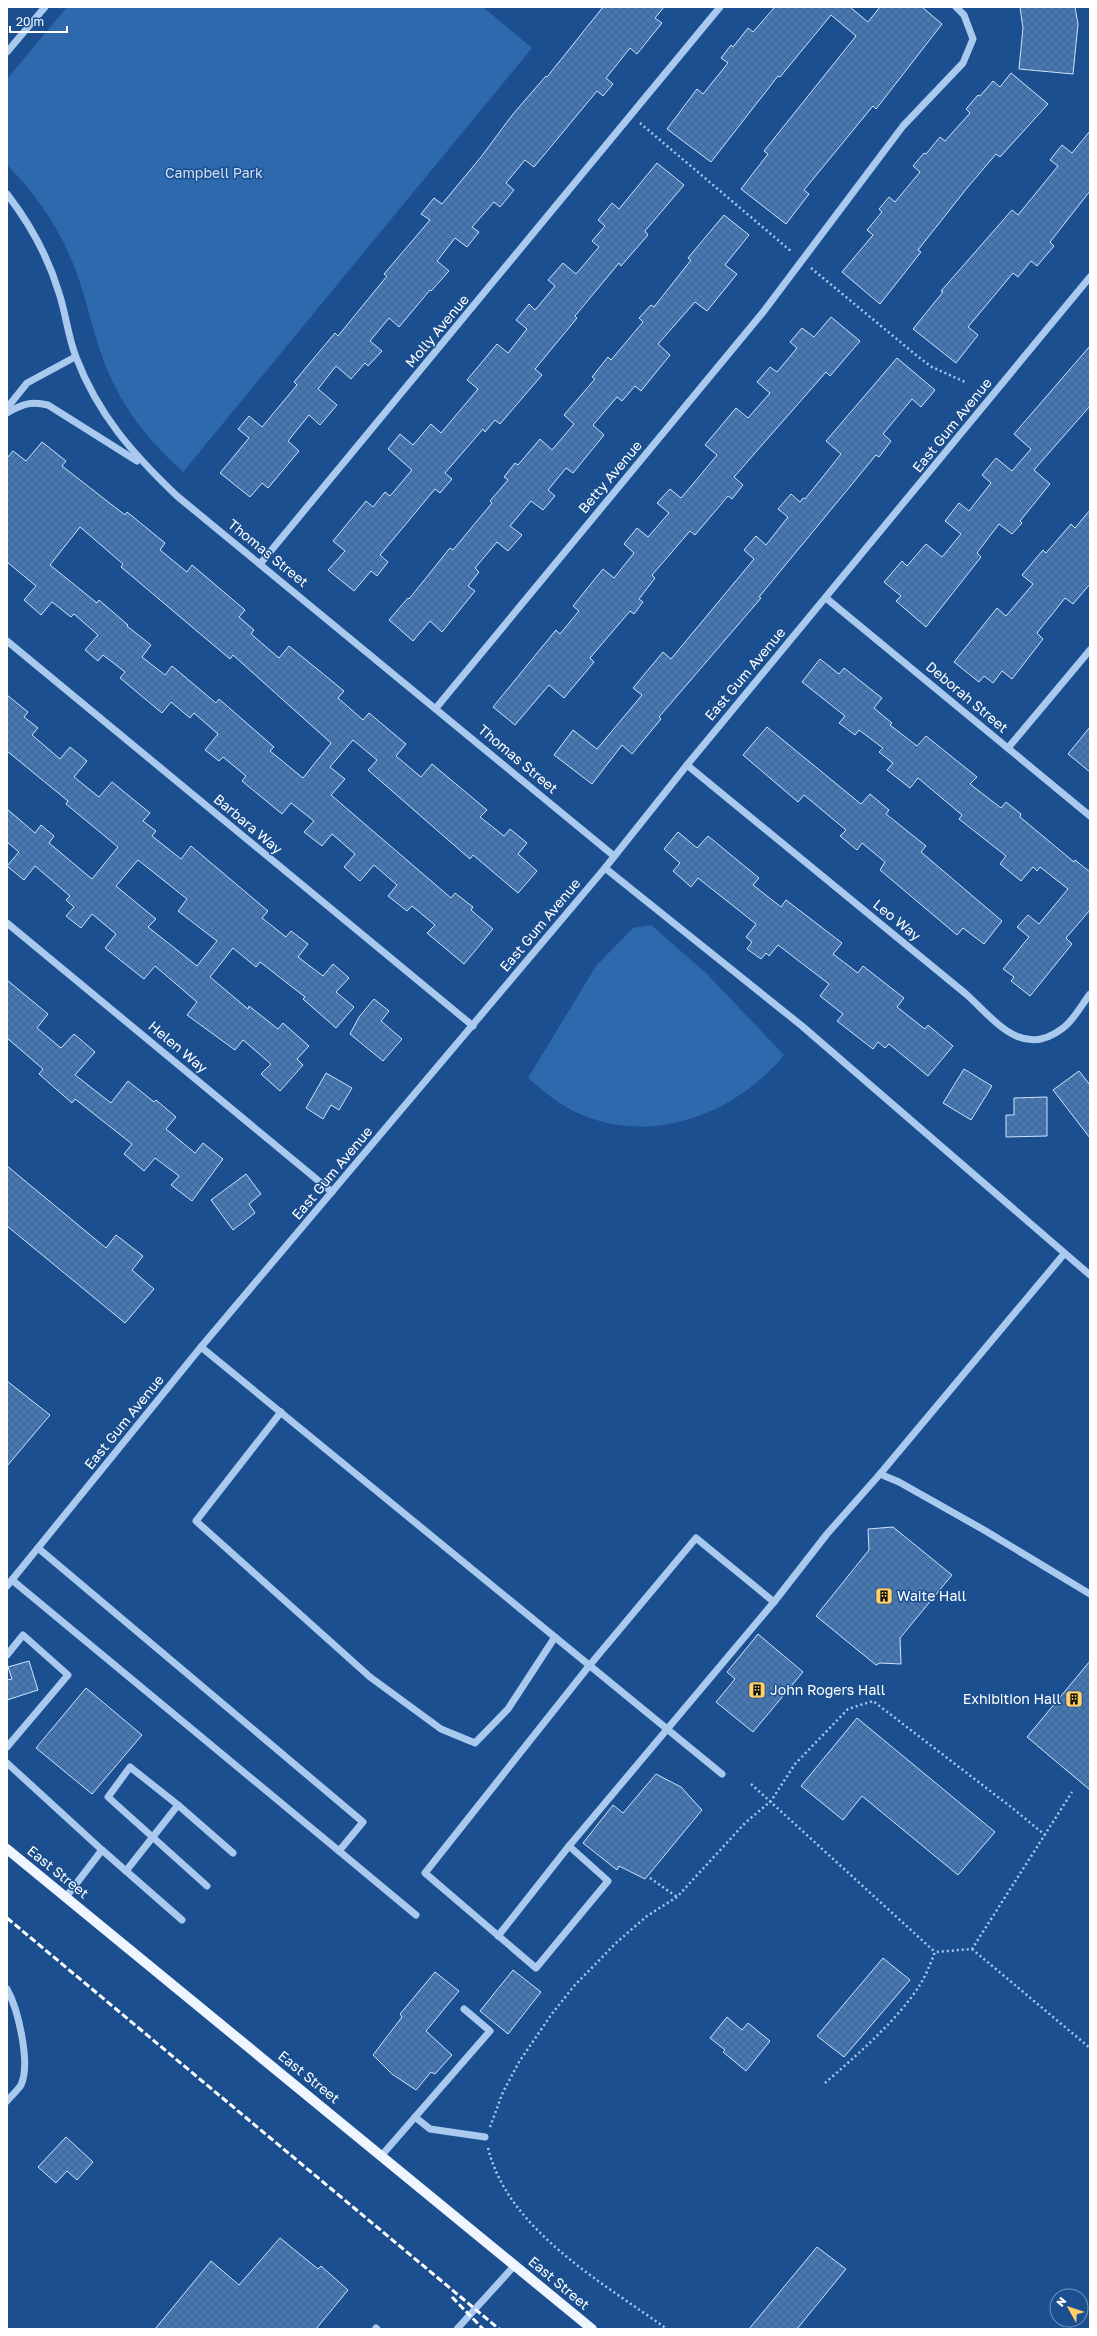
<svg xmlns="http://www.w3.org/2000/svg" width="1097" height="2336" viewBox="0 0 1097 2336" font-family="'Golos Text',sans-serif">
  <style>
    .green { fill: #2e69ad }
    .building { fill: url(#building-cross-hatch); stroke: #cfe3fa; fill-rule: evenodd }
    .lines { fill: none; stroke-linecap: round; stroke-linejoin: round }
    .path { stroke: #a9c9ee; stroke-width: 2.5; stroke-dasharray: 2 3; stroke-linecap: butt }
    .minor { stroke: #a9c9ee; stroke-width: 7 }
    .major { stroke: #f0f6ff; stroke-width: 10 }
    .rail { stroke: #fff; stroke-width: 3; stroke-dasharray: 7 3; stroke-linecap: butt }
    .labels { text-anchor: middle; stroke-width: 3; stroke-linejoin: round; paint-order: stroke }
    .park-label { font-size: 14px; fill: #cfe3fa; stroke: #1b4f8f }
    .street-label { font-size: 14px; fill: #fff; stroke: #1b4f8f }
    .poi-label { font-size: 14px; fill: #fff; stroke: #1b4f8f; text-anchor: start }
  </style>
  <defs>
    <pattern id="building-cross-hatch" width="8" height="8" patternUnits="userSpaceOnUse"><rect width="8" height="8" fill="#4478b7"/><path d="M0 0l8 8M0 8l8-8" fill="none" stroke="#486282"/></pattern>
  </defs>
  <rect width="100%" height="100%" fill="#1b4f8f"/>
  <g class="green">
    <path d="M 67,7 L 483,7 L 532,48 L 183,472 C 154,445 127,415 111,378 C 92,338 87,292 68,252 C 54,220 31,189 7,165 L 7,79 Z"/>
    <path d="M 651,925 L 706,973 L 784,1055 C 737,1113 652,1146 580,1114 C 560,1106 544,1091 528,1078 L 596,966 L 633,928 Z"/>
  </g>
  <g class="building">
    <path d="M 603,7 L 664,7 L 655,18 L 662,23 L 637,54 L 630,48 L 606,78 L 613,84 L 603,96 L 597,91 L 534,167 L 525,160 L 506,183 L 514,190 L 500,207 L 494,202 L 472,227 L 479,232 L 467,247 L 455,238 L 437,261 L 449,271 L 431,291 L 430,290 L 399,327 L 389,318 L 370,341 L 382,351 L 368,366 L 365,363 L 351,379 L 336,366 L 318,389 L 337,405 L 320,425 L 309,415 L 288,441 L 299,451 L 268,488 L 262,483 L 250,497 L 220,473 L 249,438 L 238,429 L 249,416 L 262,427 L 297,385 L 294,382 L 319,352 L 335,333 L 338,336 L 387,276 L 384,274 L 430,220 L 421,214 L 434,198 L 442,204 L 481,157 L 513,114 L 546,76 L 547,77 Z"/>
    <path d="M 775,7 L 850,7 L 868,22 L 880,7 L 922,7 L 942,24 L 876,109 L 873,106 L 804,190 L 809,194 L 786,224 L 741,189 L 768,154 L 764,151 L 856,36 L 831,15 L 780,77 L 778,76 L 711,162 L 667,129 L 697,89 L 703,94 L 728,63 L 721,58 L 731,45 L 733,47 L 748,28 L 753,32 Z"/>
    <path d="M 1020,7 L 1075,7 L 1078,24 L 1073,74 L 1019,69 L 1023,28 Z"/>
    <path d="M 1011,73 L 1048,104 L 1000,157 L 996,154 L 967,188 L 918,250 L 921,252 L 880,304 L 842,272 L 873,235 L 867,230 L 882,212 L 879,209 L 889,197 L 895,202 L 920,172 L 913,166 L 924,153 L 926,154 L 940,137 L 945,141 L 970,113 L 966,109 L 978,95 L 980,96 L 993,81 L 1000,87 Z"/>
    <path d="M 1090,131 L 1090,191 L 1050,242 L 1054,246 L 1037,266 L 1031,261 L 1018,277 L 1013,273 L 968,327 L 978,335 L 956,363 L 913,329 L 943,292 L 941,291 L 1012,210 L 1018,215 L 1058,166 L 1050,160 L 1062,145 L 1072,153 Z"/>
    <path d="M 657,163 L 684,185 L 645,231 L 648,235 L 621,266 L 619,263 L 575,316 L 577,318 L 535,369 L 542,375 L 500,424 L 495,420 L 485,432 L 483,429 L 445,473 L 452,479 L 440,493 L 435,489 L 380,555 L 388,562 L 377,576 L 371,571 L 354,591 L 328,570 L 345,551 L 333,541 L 366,501 L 373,507 L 385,492 L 390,496 L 412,470 L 388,449 L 400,434 L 413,445 L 431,424 L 441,433 L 478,389 L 467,380 L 497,344 L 508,353 L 527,329 L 516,320 L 529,304 L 535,310 L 555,286 L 548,280 L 563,263 L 576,274 L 599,247 L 592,241 L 605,226 L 598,220 L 612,203 L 619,209 Z"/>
    <path d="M 724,215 L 749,235 L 725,265 L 737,274 L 707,311 L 695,302 L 658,344 L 670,355 L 641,391 L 635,386 L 622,401 L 617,397 L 593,425 L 604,435 L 573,473 L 566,468 L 548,490 L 555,496 L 543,510 L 531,501 L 510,526 L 522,535 L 508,551 L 497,542 L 475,568 L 479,572 L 468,586 L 475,591 L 442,632 L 430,621 L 413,641 L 389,620 L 408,598 L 409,599 L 450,548 L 453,550 L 492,503 L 490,501 L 508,480 L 504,477 L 515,463 L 518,465 L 540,439 L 552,450 L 574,424 L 564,415 L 595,379 L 592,377 L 608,357 L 611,360 L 643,322 L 639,318 L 651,305 L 654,307 L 691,260 L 688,258 Z"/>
    <path d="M 831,317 L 860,341 L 830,376 L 826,372 L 734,477 L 743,485 L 732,499 L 728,496 L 695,535 L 690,531 L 652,575 L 655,578 L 639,599 L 643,602 L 634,614 L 630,611 L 590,658 L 594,662 L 564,698 L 549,685 L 515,725 L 493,707 L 556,630 L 560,634 L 579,611 L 573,606 L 603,569 L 614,578 L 634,553 L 624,544 L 637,528 L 648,537 L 669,513 L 657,503 L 670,489 L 681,498 L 698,478 L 717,455 L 705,445 L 736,408 L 748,418 L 770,393 L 757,382 L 770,367 L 777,372 L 797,348 L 790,342 L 802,328 L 814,337 Z"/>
    <path d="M 1090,346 L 1090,406 L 1034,470 L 1050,484 L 1020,521 L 1022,523 L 1012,534 L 999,524 L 977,553 L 981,557 L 926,627 L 896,601 L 901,596 L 884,582 L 902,561 L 907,566 L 926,544 L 942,557 L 961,534 L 945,521 L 959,503 L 969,511 L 991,483 L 982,475 L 996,458 L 1012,471 L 1031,449 L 1014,434 Z"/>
    <path d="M 897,358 L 935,390 L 921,407 L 912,399 L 883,434 L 891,441 L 879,457 L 876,455 L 759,597 L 761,598 L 659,717 L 661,719 L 632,754 L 622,745 L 592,784 L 554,755 L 573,730 L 597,749 L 642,695 L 633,688 L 663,652 L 671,659 L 754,559 L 744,550 L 756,536 L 766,545 L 788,517 L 778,509 L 791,494 L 800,502 L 803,498 L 805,499 L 841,454 L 826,441 Z"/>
    <path d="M 42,442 L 66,461 L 62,466 L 125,515 L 127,512 L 165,543 L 160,550 L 187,572 L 192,565 L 245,610 L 239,617 L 254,630 L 251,634 L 279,658 L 289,646 L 344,691 L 338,698 L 363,720 L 369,713 L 406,744 L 396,756 L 421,777 L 432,764 L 487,810 L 480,817 L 504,836 L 510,829 L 527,843 L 518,854 L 537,871 L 518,893 L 473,855 L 470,859 L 368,770 L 377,760 L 353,740 L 330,767 L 345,779 L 331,795 L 451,898 L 455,893 L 473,907 L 471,910 L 493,929 L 464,964 L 427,933 L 435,925 L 412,906 L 407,911 L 388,896 L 397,885 L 374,865 L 360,881 L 344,867 L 355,854 L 332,834 L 322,846 L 304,832 L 314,821 L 291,803 L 282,814 L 242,781 L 246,776 L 223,757 L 219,761 L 205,750 L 218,734 L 194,713 L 190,718 L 171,702 L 162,713 L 120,678 L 125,672 L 103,655 L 98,661 L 85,650 L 98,635 L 74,614 L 71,617 L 52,602 L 41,615 L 24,600 L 36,586 L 7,562 L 7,458 L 13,451 L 26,461 ZM 80,527 L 123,564 L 121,567 L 230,659 L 233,655 L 331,743 L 303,778 L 270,751 L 274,747 L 219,699 L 216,703 L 172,666 L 165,675 L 142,657 L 151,645 L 127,626 L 128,625 L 99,600 L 97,603 L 50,565 Z"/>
    <path d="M 1090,510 L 1090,584 L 1073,604 L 1065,598 L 1037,633 L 1043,639 L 1012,679 L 1002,671 L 993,683 L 984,676 L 979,682 L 954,662 L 997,608 L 1006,616 L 1033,584 L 1022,575 L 1043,550 L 1046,553 L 1071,524 L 1075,528 Z"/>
    <path d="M 820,659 L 839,674 L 844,668 L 882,698 L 874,708 L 892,723 L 890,725 L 917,746 L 926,736 L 977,777 L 970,784 L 1001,808 L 1006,802 L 1021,814 L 1020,817 L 1074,862 L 1075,860 L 1090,872 L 1090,910 L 1066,938 L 1072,944 L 1030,996 L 1011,981 L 1014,977 L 1003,969 L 1029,937 L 1017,927 L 1028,915 L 1039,924 L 1068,889 L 1040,867 L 1037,871 L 1033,867 L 1021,881 L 1000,864 L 1006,856 L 959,819 L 962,815 L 918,778 L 910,788 L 887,770 L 893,763 L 879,752 L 883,748 L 859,730 L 855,735 L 839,723 L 845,716 L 802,682 Z"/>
    <path d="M 7,695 L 28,712 L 24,717 L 38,728 L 32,735 L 60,759 L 70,747 L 87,761 L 74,777 L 99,797 L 112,782 L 150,813 L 143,821 L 156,831 L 152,836 L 181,859 L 191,846 L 268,911 L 262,918 L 286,937 L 291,931 L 308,944 L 298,957 L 323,976 L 333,964 L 349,978 L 336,992 L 354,1007 L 336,1028 L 303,999 L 305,997 L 260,962 L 256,967 L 233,948 L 210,977 L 248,1009 L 249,1006 L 278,1029 L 283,1023 L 309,1046 L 297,1059 L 303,1065 L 280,1091 L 261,1074 L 271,1064 L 243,1040 L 235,1050 L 187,1015 L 197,1002 L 155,966 L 144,979 L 105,948 L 116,934 L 92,914 L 81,928 L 66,916 L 74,907 L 66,900 L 70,896 L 35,866 L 24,880 L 7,866 L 19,852 L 7,842 L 7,809 L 35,833 L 41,825 L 54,836 L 49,843 L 92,879 L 118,847 L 66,804 L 68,801 L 7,751 ZM 138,860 L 187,899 L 178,911 L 217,941 L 197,966 L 148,927 L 156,919 L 116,886 Z"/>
    <path d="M 767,727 L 861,804 L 870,794 L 889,810 L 886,814 L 926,846 L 921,852 L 1002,921 L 984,944 L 963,928 L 957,935 L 880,870 L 885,862 L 862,843 L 857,850 L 840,836 L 846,830 L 804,795 L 798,802 L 743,755 Z"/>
    <path d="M 1090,727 L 1090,772 L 1068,754 Z"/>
    <path d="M 678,832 L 697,848 L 708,836 L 759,878 L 753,885 L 781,907 L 786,900 L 842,943 L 833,954 L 858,973 L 863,966 L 904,998 L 897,1007 L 925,1029 L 928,1025 L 953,1046 L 928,1076 L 889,1044 L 885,1048 L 878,1042 L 873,1049 L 837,1021 L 843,1014 L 820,996 L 829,984 L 778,945 L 769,956 L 766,953 L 761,959 L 747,949 L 752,942 L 746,937 L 756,924 L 698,878 L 691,887 L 673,871 L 680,863 L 664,849 Z"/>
    <path d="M 7,980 L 48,1014 L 37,1028 L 61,1048 L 74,1034 L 95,1052 L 75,1075 L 111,1103 L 128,1081 L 154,1102 L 156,1100 L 176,1117 L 166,1129 L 195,1153 L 203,1143 L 223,1159 L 192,1201 L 171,1185 L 179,1176 L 155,1158 L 144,1171 L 124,1154 L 132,1144 L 75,1099 L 72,1103 L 39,1074 L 43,1069 L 7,1038 Z"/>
    <path d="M 374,999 L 389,1011 L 381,1021 L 402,1039 L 383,1061 L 350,1034 L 359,1017 Z"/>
    <path d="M 964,1069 L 992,1086 L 971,1120 L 943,1103 Z"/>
    <path d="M 1079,1071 L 1090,1085 L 1090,1138 L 1053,1090 Z"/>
    <path d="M 326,1073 L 352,1088 L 339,1110 L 331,1105 L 323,1119 L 306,1108 Z"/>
    <path d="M 1047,1097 L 1047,1136 L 1006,1137 L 1006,1115 L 1014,1115 L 1014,1098 Z"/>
    <path d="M 7,1166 L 106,1248 L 116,1235 L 143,1256 L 132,1270 L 154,1289 L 125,1323 L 7,1226 Z"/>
    <path d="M 246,1174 L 261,1194 L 249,1204 L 255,1213 L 233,1230 L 211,1200 Z"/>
    <path d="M 7,1381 L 50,1415 L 7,1466 Z"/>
    <path d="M 893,1527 L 952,1575 L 900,1638 L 901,1664 L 880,1663 L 876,1665 L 816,1616 L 869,1550 L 868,1529 Z"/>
    <path d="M 758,1634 L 803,1672 L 753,1732 L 716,1702 L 735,1679 L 727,1672 Z"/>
    <path d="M 29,1661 L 38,1690 L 7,1700 L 7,1680 L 12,1679 L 8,1667 Z"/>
    <path d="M 1090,1661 L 1090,1790 L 1027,1737 Z"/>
    <path d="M 86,1688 L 142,1735 L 92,1794 L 36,1748 Z"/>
    <path d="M 857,1718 L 995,1832 L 958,1875 L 862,1796 L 843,1820 L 801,1786 Z"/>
    <path d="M 656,1774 L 681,1787 L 702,1810 L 645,1879 L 619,1866 L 617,1870 L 583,1843 L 613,1805 L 623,1813 Z"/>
    <path d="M 883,1958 L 910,1980 L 844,2057 L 817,2036 Z"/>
    <path d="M 513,1970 L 541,1992 L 508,2034 L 480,2011 Z"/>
    <path d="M 435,1972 L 459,1991 L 426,2031 L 452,2055 L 435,2074 L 431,2072 L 416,2090 L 392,2074 L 373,2055 L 402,2017 L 400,2014 Z"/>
    <path d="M 727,2017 L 742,2030 L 748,2023 L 770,2041 L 746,2071 L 723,2052 L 725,2050 L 710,2038 Z"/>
    <path d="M 66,2137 L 93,2162 L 77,2180 L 67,2171 L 56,2183 L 38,2167 Z"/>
    <path d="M 280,2238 L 318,2269 L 321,2266 L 348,2290 L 316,2329 L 155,2329 L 211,2261 L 239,2285 Z"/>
    <path d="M 817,2247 L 846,2269 L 797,2329 L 749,2329 Z"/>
  </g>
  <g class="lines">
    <g class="path">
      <path d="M 640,123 L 792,252"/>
      <path d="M 811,268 L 916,355 L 932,367 L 965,382"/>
      <path d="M 751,1784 L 935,1952"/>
      <path d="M 650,1878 L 677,1897"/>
      <path d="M 972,1949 L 1090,2048"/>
      <path d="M 825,2083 C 856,2056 900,2018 921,1983 C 927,1973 931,1962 935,1952 L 972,1949 L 1072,1792"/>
      <path d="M 490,2127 L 503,2092 L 519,2062 L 551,2015 L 574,1986 L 616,1943 L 647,1916 L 677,1897 L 745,1823 L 771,1801 L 795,1764 L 848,1709 L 873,1701 L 1011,1807 L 1045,1835"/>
      <path d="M 488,2148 C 508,2230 603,2283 667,2329"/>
    </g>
    <g class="minor">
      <path d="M 7,52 L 45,7"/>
      <path d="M 7,194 C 30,224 48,256 59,293 C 66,314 68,337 76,357 C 98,415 133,454 177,496 L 614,856"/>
      <path d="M 7,408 L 27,383 L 75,357"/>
      <path d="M 7,413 C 22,404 31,401 48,405 L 137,461"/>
      <path d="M 260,564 L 720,7"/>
      <path d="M 826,598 L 1090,816"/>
      <path d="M 7,641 L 473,1026"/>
      <path d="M 436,708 L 764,311 L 903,126 L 963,63 L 973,39 L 964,15 L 956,7"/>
      <path d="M 1008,748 L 1090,650"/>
      <path d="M 687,765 L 966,994 C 995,1020 1022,1060 1063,1028 C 1074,1020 1082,1004 1090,994"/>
      <path d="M 605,868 L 802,1026 L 1090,1275"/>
      <path d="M 7,923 L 332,1192"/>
      <path d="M 201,1347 L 722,1774"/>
      <path d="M 281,1412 L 196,1521 L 370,1677 L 441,1729 L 475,1743 L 508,1709 L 555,1637"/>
      <path d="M 880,1474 L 1064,1254"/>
      <path d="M 696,1538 L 774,1602 L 569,1846 L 608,1881 L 536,1968 L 425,1873 L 589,1666 Z"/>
      <path d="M 12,1580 L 339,1851 L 363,1822 L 38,1548"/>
      <path d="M 7,1586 L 201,1347 L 605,868 L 687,765 L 1090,277"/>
      <path d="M 774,1602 L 827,1534 L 880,1474 L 899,1482 L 984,1530 L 1090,1594"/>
      <path d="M 7,1655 L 23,1635 L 68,1675 L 7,1747"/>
      <path d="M 7,1763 L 102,1850 L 66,1897"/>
      <path d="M 178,1805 L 130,1767 L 108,1797 L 207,1886"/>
      <path d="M 102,1850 L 182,1920"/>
      <path d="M 339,1851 L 416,1915"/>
      <path d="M 126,1871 L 178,1805 L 233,1853"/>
      <path d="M 498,1936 L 569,1846"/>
      <path d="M 7,1989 C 18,2009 31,2063 21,2085 C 18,2090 11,2096 7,2101"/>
      <path d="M 415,2117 L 430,2129 L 485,2137"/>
      <path d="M 382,2155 L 490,2031 L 464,2009"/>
      <path d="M 376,2328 L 377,2329"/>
      <path d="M 457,2329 L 515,2265"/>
    </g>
    <path class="major" d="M 7,1849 L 592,2329"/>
    <g class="rail">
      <path d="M 7,1918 L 499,2329"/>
      <path d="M 452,2297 L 483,2329"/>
    </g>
  </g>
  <defs>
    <symbol id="building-square" viewBox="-11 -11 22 22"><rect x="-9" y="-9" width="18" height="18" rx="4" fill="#ffd166" stroke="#1b4f8f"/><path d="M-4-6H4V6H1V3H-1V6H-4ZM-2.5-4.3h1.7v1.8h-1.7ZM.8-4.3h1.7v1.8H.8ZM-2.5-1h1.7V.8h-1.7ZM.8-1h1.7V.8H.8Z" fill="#111"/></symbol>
  </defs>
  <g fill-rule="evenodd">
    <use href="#building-square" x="874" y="1586" width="20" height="20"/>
    <use href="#building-square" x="747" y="1680" width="20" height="20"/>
    <use href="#building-square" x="1064" y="1689" width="20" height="20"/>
  </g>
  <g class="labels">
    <g class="park-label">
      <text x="214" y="178">Campbell Park</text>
    </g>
    <g class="street-label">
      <text transform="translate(437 331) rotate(-50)" y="5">Molly Avenue</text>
      <text transform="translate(952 425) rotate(-51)" y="5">East Gum Avenue</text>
      <text transform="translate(610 477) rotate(-50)" y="5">Betty Avenue</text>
      <text transform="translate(268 553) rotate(39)" y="5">Thomas Street</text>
      <text transform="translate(745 674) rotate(-50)" y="5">East Gum Avenue</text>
      <text transform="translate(967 697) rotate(40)" y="5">Deborah Street</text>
      <text transform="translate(518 759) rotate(40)" y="5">Thomas Street</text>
      <text transform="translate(248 824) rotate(40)" y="5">Barbara Way</text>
      <text transform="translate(897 920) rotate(39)" y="5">Leo Way</text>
      <text transform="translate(540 925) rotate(-50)" y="5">East Gum Avenue</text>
      <text transform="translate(178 1047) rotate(40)" y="5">Helen Way</text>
      <text transform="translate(332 1173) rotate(-50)" y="5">East Gum Avenue</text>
      <text transform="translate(124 1422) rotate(-51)" y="5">East Gum Avenue</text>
      <text transform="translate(58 1872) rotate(39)" y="5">East Street</text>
      <text transform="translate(309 2077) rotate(39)" y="5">East Street</text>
      <text transform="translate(559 2283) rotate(40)" y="5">East Street</text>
    </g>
    <g class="poi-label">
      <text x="897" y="1601">Waite Hall</text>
      <text x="770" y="1695">John Rogers Hall</text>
      <text x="1061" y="1704" text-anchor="end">Exhibition Hall</text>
    </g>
  </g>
  <rect width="1097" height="2336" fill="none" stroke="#ffffff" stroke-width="16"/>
  <g transform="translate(1069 2308) rotate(309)"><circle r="19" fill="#1b4f8f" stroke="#7695bc"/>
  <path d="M0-3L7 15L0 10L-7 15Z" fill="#ffd166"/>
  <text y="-6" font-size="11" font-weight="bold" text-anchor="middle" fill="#ffffff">N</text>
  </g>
  <path d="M10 26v6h57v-6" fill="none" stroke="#ffffff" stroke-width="2"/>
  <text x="16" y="26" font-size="12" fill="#ffffff" stroke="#1b4f8f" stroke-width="3" paint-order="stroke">20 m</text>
</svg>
